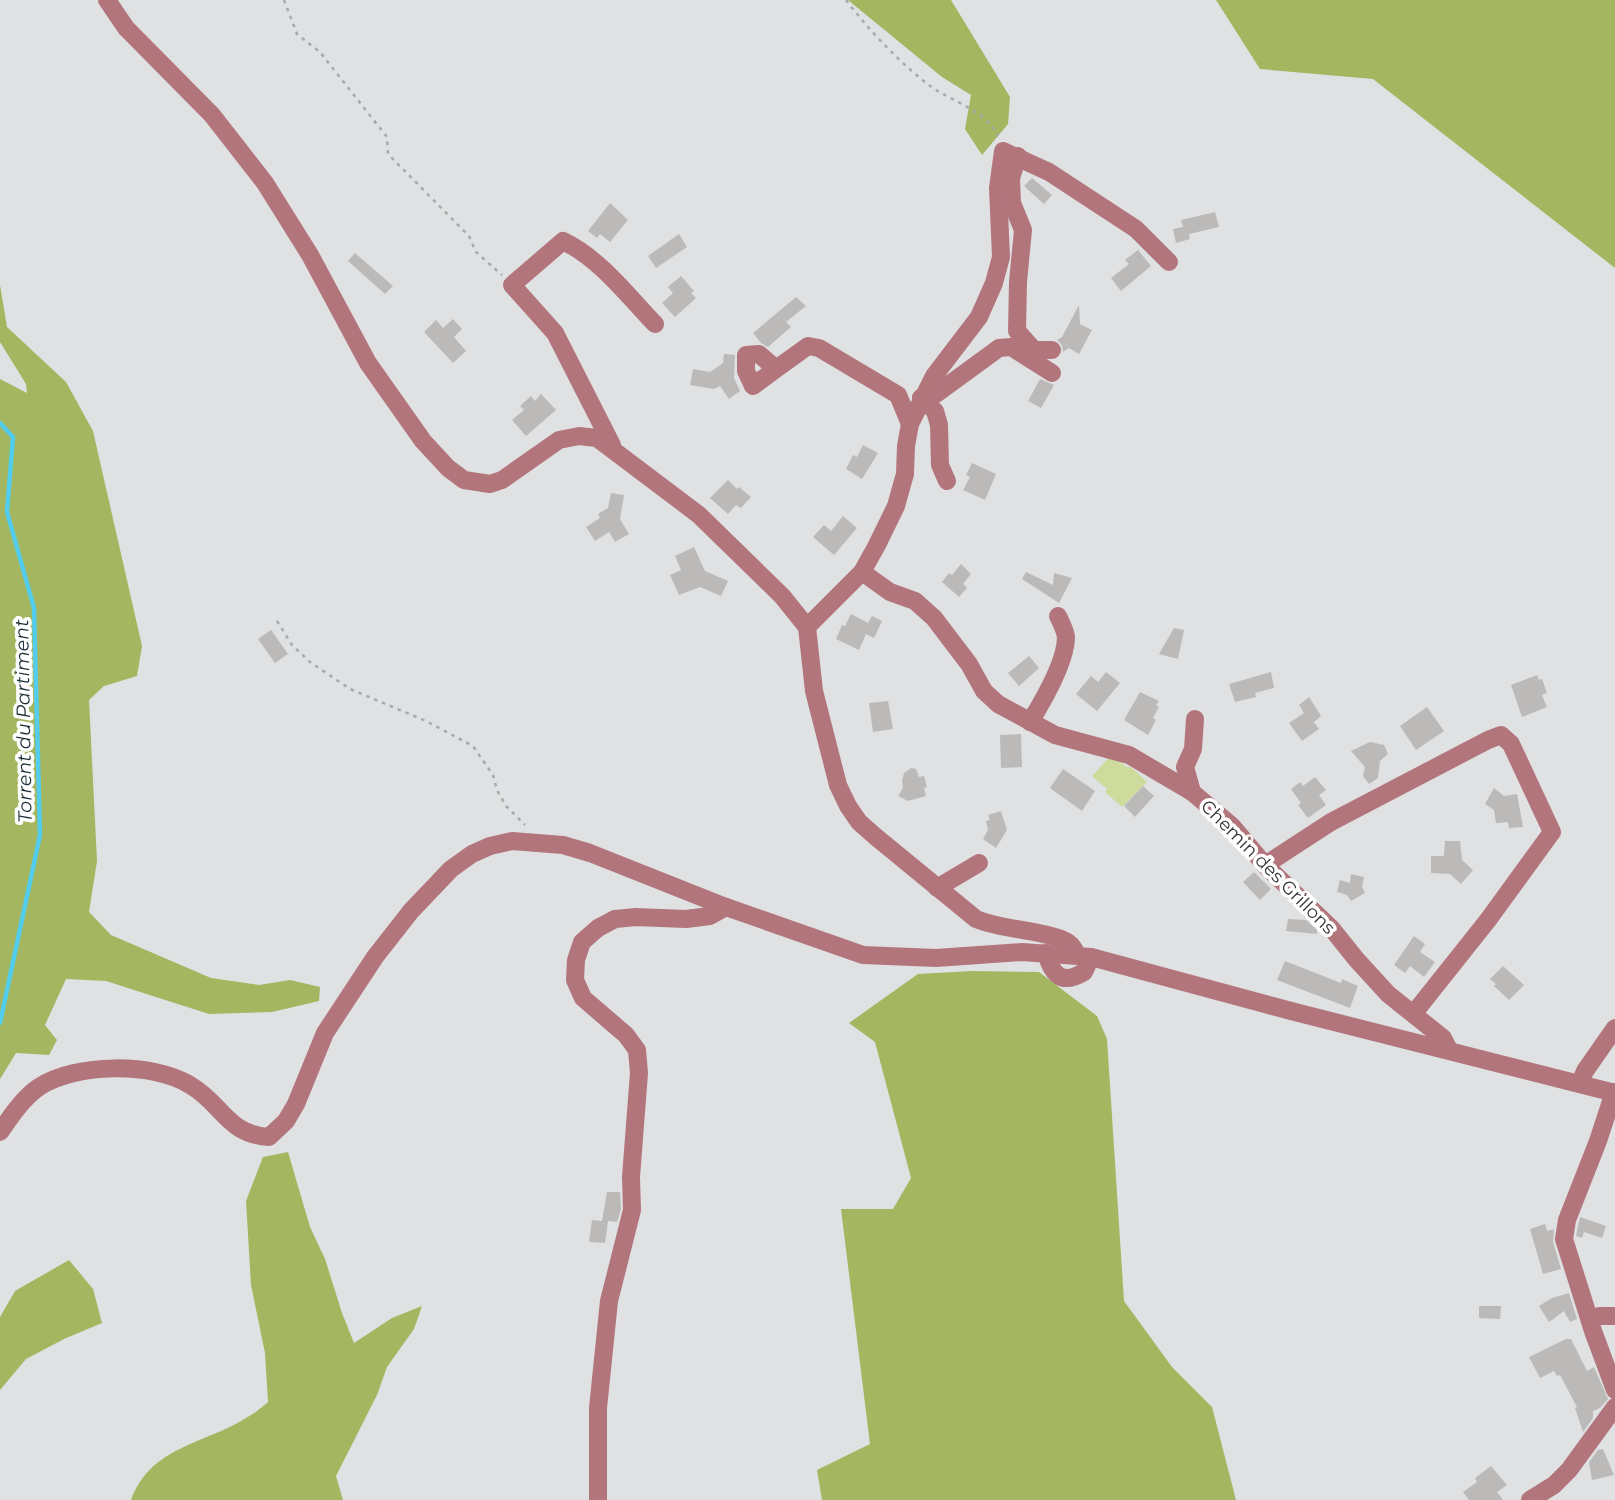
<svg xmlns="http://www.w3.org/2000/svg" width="1615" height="1500" viewBox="0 0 1615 1500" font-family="Montserrat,sans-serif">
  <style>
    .green { fill: #cddc9d }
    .forest { fill: #a4b65f }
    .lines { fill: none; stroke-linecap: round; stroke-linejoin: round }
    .stream { stroke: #53cdec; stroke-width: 4.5 }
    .building { fill: #bcb9b9 }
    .path { stroke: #a7a9aa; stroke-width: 2.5; stroke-dasharray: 3.5 5; stroke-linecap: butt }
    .minor { stroke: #b3757c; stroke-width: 18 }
    .labels { text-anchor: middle; stroke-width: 7; stroke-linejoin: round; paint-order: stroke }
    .street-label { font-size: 18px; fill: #343435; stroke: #fff }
    .water-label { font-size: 19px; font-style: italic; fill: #1c3137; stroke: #fff }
  </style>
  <rect width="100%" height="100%" fill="#dfe1e3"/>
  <path class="green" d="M 1112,754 L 1126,767 L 1131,767 L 1147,782 L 1122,807 L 1105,792 L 1107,789 L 1092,776 Z"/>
  <g class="forest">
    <path d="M 848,0 L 951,0 L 1010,97 L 1008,124 L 982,155 L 965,129 L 971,95 L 942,77 Z"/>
    <path d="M 1216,0 L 1615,0 L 1615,268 L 1373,79 L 1260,69 Z"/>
    <path d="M 0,285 L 7,327 L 66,382 L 93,431 L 142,646 L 137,676 L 104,686 L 89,700 L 97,861 L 89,912 L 111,935 L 211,978 L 259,985 L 290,980 L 320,987 L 319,1001 L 272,1012 L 209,1014 L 106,981 L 66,979 L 45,1025 L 57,1040 L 49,1055 L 16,1053 L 0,1079 L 0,379 L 27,393 L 26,384 L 0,342 Z"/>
    <path d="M 972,971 L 1039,972 L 1097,1016 L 1107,1039 L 1124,1301 L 1172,1367 L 1212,1407 L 1236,1500 L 822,1500 L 817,1470 L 870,1444 L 841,1209 L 893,1209 L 911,1178 L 875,1042 L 849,1023 L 918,974 Z"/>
    <path d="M 288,1152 L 310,1227 L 325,1259 L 342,1313 L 354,1343 L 392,1318 L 422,1306 L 414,1329 L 387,1367 L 377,1395 L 336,1476 L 343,1500 L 131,1500 C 151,1446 203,1445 246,1418 C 254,1414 261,1408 268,1402 L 265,1353 L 251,1285 L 246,1201 L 263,1157 Z"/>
    <path d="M 69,1260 L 93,1289 L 102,1323 L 64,1339 L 26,1359 L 0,1390 L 0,1317 L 15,1291 Z"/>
  </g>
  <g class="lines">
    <path class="stream" d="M 0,423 L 13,437 L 7,512 L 34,608 L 40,835 L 0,1023"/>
  </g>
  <g class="building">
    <path d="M 1032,178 L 1052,195 L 1044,204 L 1024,186 Z"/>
    <path d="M 610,203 L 628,220 L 610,242 L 600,234 L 597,238 L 588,231 Z"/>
    <path d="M 1215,212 L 1219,227 L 1189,234 L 1190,239 L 1176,243 L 1173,229 L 1183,227 L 1181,220 Z"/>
    <path d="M 679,234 L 687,247 L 656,268 L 648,256 Z"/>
    <path d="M 1138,250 L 1151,266 L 1121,291 L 1111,278 L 1129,264 L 1125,260 Z"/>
    <path d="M 355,253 L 393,286 L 385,294 L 348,261 Z"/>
    <path d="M 681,276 L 694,291 L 691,293 L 696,298 L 675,317 L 662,303 L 673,293 L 668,287 Z"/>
    <path d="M 796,297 L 806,306 L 786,322 L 791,327 L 768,347 L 761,343 L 753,333 Z"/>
    <path d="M 1079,305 L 1080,324 L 1092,330 L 1079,354 L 1069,348 L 1063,352 L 1062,345 L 1057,340 L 1062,337 Z"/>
    <path d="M 453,319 L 462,329 L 454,337 L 466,351 L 453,363 L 424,332 L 436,320 L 443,328 Z"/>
    <path d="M 724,354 L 735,355 L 734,378 L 740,391 L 729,399 L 720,386 L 714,389 L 690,385 L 693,369 L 710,372 L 723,363 Z"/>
    <path d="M 1040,379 L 1054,385 L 1041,408 L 1028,401 Z"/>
    <path d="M 541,394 L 556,410 L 526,436 L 512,420 L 524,410 L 520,406 L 531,396 L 535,401 Z"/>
    <path d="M 863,445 L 878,453 L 862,479 L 846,469 L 853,455 L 857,457 Z"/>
    <path d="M 972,463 L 996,474 L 985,500 L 963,490 L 970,477 L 966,475 Z"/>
    <path d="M 728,480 L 737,489 L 739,487 L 751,497 L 741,508 L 736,505 L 728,514 L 710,498 Z"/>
    <path d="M 611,493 L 624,495 L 620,519 L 629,534 L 615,542 L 609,532 L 595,541 L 586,527 L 600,518 L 598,514 L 608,508 Z"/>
    <path d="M 843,516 L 857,528 L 834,555 L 813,537 L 824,525 L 831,531 Z"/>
    <path d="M 694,547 L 705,571 L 728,581 L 721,596 L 700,587 L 679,595 L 670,575 L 681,570 L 675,556 Z"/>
    <path d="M 961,564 L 971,574 L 963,584 L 967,588 L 959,597 L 942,582 L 949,573 L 952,575 Z"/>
    <path d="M 1026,572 L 1053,585 L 1054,573 L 1072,578 L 1059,603 L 1022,579 Z"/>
    <path d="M 851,614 L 868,623 L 872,616 L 882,621 L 874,638 L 866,634 L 859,650 L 836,639 L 842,625 L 845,626 Z"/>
    <path d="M 1174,628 L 1184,630 L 1178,659 L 1159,654 Z"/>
    <path d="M 271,630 L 288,654 L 275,663 L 258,639 Z"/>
    <path d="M 1029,656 L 1039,668 L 1019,686 L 1008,673 Z"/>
    <path d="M 1106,672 L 1120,683 L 1097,711 L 1076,694 L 1091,676 L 1098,682 Z"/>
    <path d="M 1271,672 L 1274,688 L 1255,693 L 1256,697 L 1235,702 L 1229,684 Z"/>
    <path d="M 1537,675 L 1539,680 L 1542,679 L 1547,693 L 1542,695 L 1547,707 L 1522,717 L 1511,685 Z"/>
    <path d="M 1140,692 L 1159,701 L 1156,705 L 1159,707 L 1153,718 L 1156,720 L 1148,735 L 1124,720 Z"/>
    <path d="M 1309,697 L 1321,716 L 1314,722 L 1319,729 L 1302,741 L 1289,723 L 1304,713 L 1299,705 Z"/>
    <path d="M 888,701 L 893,729 L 873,732 L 869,703 Z"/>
    <path d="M 1427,707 L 1444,731 L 1416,750 L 1400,726 Z"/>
    <path d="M 1021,734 L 1022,767 L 1001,768 L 1000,735 Z"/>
    <path d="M 1370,742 L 1384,745 L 1388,754 L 1380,761 L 1378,778 L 1369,784 L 1363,776 L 1365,767 L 1351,751 Z"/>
    <path d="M 911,768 L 916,769 L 919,777 L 924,776 L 927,787 L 924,788 L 926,796 L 908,801 L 898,796 L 903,788 L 902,781 L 904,773 Z"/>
    <path d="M 1063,769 L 1095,791 L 1082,811 L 1050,788 Z"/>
    <path d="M 1315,777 L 1326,790 L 1319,795 L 1326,805 L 1308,818 L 1298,805 L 1301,803 L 1291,789 L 1300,782 L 1303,786 Z"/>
    <path d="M 1143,786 L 1154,796 L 1135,817 L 1124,806 Z"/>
    <path d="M 1494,788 L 1504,796 L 1517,794 L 1523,827 L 1509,828 L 1508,822 L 1496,823 L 1494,810 L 1485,804 Z"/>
    <path d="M 1001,811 L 1007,830 L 996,848 L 983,839 L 988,830 L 986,821 L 990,820 L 988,815 Z"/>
    <path d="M 1445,841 L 1460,841 L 1462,860 L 1473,870 L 1461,884 L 1450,874 L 1431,873 L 1431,856 L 1444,856 Z"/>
    <path d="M 1254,872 L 1271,889 L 1260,900 L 1243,882 Z"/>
    <path d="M 1351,874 L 1364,877 L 1362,887 L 1365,893 L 1351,901 L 1347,895 L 1337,892 L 1340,880 L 1350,883 Z"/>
    <path d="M 1288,919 L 1306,920 L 1317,930 L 1317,934 L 1286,931 Z"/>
    <path d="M 1414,936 L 1425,944 L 1420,952 L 1435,962 L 1424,977 L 1410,966 L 1405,973 L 1394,965 Z"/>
    <path d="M 1285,961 L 1341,983 L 1342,979 L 1358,986 L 1350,1008 L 1277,980 Z"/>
    <path d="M 1503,966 L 1524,985 L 1509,1000 L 1494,986 L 1496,984 L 1490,979 Z"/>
    <path d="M 607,1192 L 620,1192 L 621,1209 L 617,1222 L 608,1221 L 605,1243 L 589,1242 L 592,1220 L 602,1221 Z"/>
    <path d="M 1580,1217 L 1606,1226 L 1602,1238 L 1584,1232 L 1582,1238 L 1576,1236 Z"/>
    <path d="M 1545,1224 L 1547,1231 L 1554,1229 L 1553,1242 L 1561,1269 L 1543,1274 L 1530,1229 Z"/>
    <path d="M 1569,1293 L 1577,1319 L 1570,1322 L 1564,1311 L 1549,1322 L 1539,1306 L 1552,1298 Z"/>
    <path d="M 1479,1306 L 1501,1306 L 1500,1319 L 1479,1318 Z"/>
    <path d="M 1566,1339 L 1571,1339 L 1587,1371 L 1594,1367 L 1608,1399 L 1600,1408 L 1593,1411 L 1593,1418 L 1583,1432 L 1575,1408 L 1577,1407 L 1560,1375 L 1557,1376 L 1554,1371 L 1540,1378 L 1529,1357 Z"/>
    <path d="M 1603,1449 L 1614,1475 L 1592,1480 L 1589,1462 L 1598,1450 Z"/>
    <path d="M 1491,1466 L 1507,1485 L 1497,1492 L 1503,1500 L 1469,1500 L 1463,1492 L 1477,1482 L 1475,1478 Z"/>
  </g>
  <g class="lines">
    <g class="path">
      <path d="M 284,0 L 297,34 L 320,52 L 387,137 L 388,154 L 469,236 L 476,252 L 502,275"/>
      <path d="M 846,0 C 869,30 895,58 925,82 C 946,100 986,109 998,136"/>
      <path d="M 277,621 L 292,645 L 310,662 L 350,689 L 426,721 L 473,746 L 493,775 L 497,790 L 506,806 L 525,825"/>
    </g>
    <g class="minor">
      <path d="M 107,0 L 126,28 L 212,115 L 265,183 L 310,255 L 368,363 L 423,441 L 448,468 L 464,480 L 490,484 L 502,480 L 559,440 L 579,436 L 597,438 L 699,515 L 782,596 L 807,627 L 814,691 L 838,785 L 848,806 L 859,822 L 876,837 L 976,919 C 1003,930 1034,929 1061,939 C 1069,942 1074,947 1076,954"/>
      <path d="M 1018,156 L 1011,178 L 1012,203 L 1023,230 L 1018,282 L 1017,331 L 1034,350 L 1052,350"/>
      <path d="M 776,369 L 753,386 L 746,371 L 746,355 L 759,354 L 776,369 L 808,346 L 819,348 L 898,395 L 910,424"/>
      <path d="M 921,398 L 936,394 L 999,348 L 1011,347 L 1052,373"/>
      <path d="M 921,398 L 935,411 L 939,425 L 940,465 L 947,481"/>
      <path d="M 612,445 L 555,333 L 512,285 L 563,241 C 599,258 627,295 655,324"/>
      <path d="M 862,572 L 890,592 L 915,601 L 934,618 L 969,664 L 984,691 L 998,704 L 1055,735 L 1129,755 L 1192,792 L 1232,826 L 1265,865 L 1332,929 L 1356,959 L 1388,994 L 1443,1038 L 1449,1050"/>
      <path d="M 807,627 L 862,572 L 877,545 L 896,506 L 905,474 L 906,446 L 910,424 L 934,376 L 979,317 L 994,283 L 1001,257 L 998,188 L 1003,151 L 1049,172 L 1136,229 L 1169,262"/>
      <path d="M 1030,722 C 1043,701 1066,662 1066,637 C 1065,630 1061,622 1058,616"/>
      <path d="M 1192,792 L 1185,767 L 1193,749 L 1195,719"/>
      <path d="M 1265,865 L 1331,822 L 1488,740 L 1501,735 L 1511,744 L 1552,832 L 1488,920 L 1414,1013"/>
      <path d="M 937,888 L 979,863"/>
      <path d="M 1046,953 C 1052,974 1061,986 1084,972 L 1091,957"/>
      <path d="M 1580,1083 L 1585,1071 L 1615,1028"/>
      <path d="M 1614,1092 L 1598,1141 L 1567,1220 L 1564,1239 L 1593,1331 L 1615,1390"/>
      <path d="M 0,1132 C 11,1116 23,1098 39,1087 C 76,1063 153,1062 190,1085 C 223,1104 226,1134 269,1137 L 286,1121 L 296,1104 L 325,1033 L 375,957 L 411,911 L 451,869 L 472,854 L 490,846 L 512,841 L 563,845 L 590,853 L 726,907 L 863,955 L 936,958 L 1022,952 L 1091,957 L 1291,1011 L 1615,1093"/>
      <path d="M 1590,1320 L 1599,1316 L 1615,1316"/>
      <path d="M 598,1500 L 598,1408 L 609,1301 L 632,1210 L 631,1177 L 639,1073 L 637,1050 L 626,1035 L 583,998 L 575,980 L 576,960 L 582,942 L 598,928 L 615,919 L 636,917 L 686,919 L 710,916 L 726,907"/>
      <path d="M 1530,1500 L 1554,1485 L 1569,1470 L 1615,1407"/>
    </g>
  </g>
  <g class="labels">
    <g class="street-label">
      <text transform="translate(1268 867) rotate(45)" y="6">Chemin des Grillons</text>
    </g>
    <g class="water-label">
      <text transform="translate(23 721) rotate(-91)" y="7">Torrent du Partiment</text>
    </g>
  </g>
</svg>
